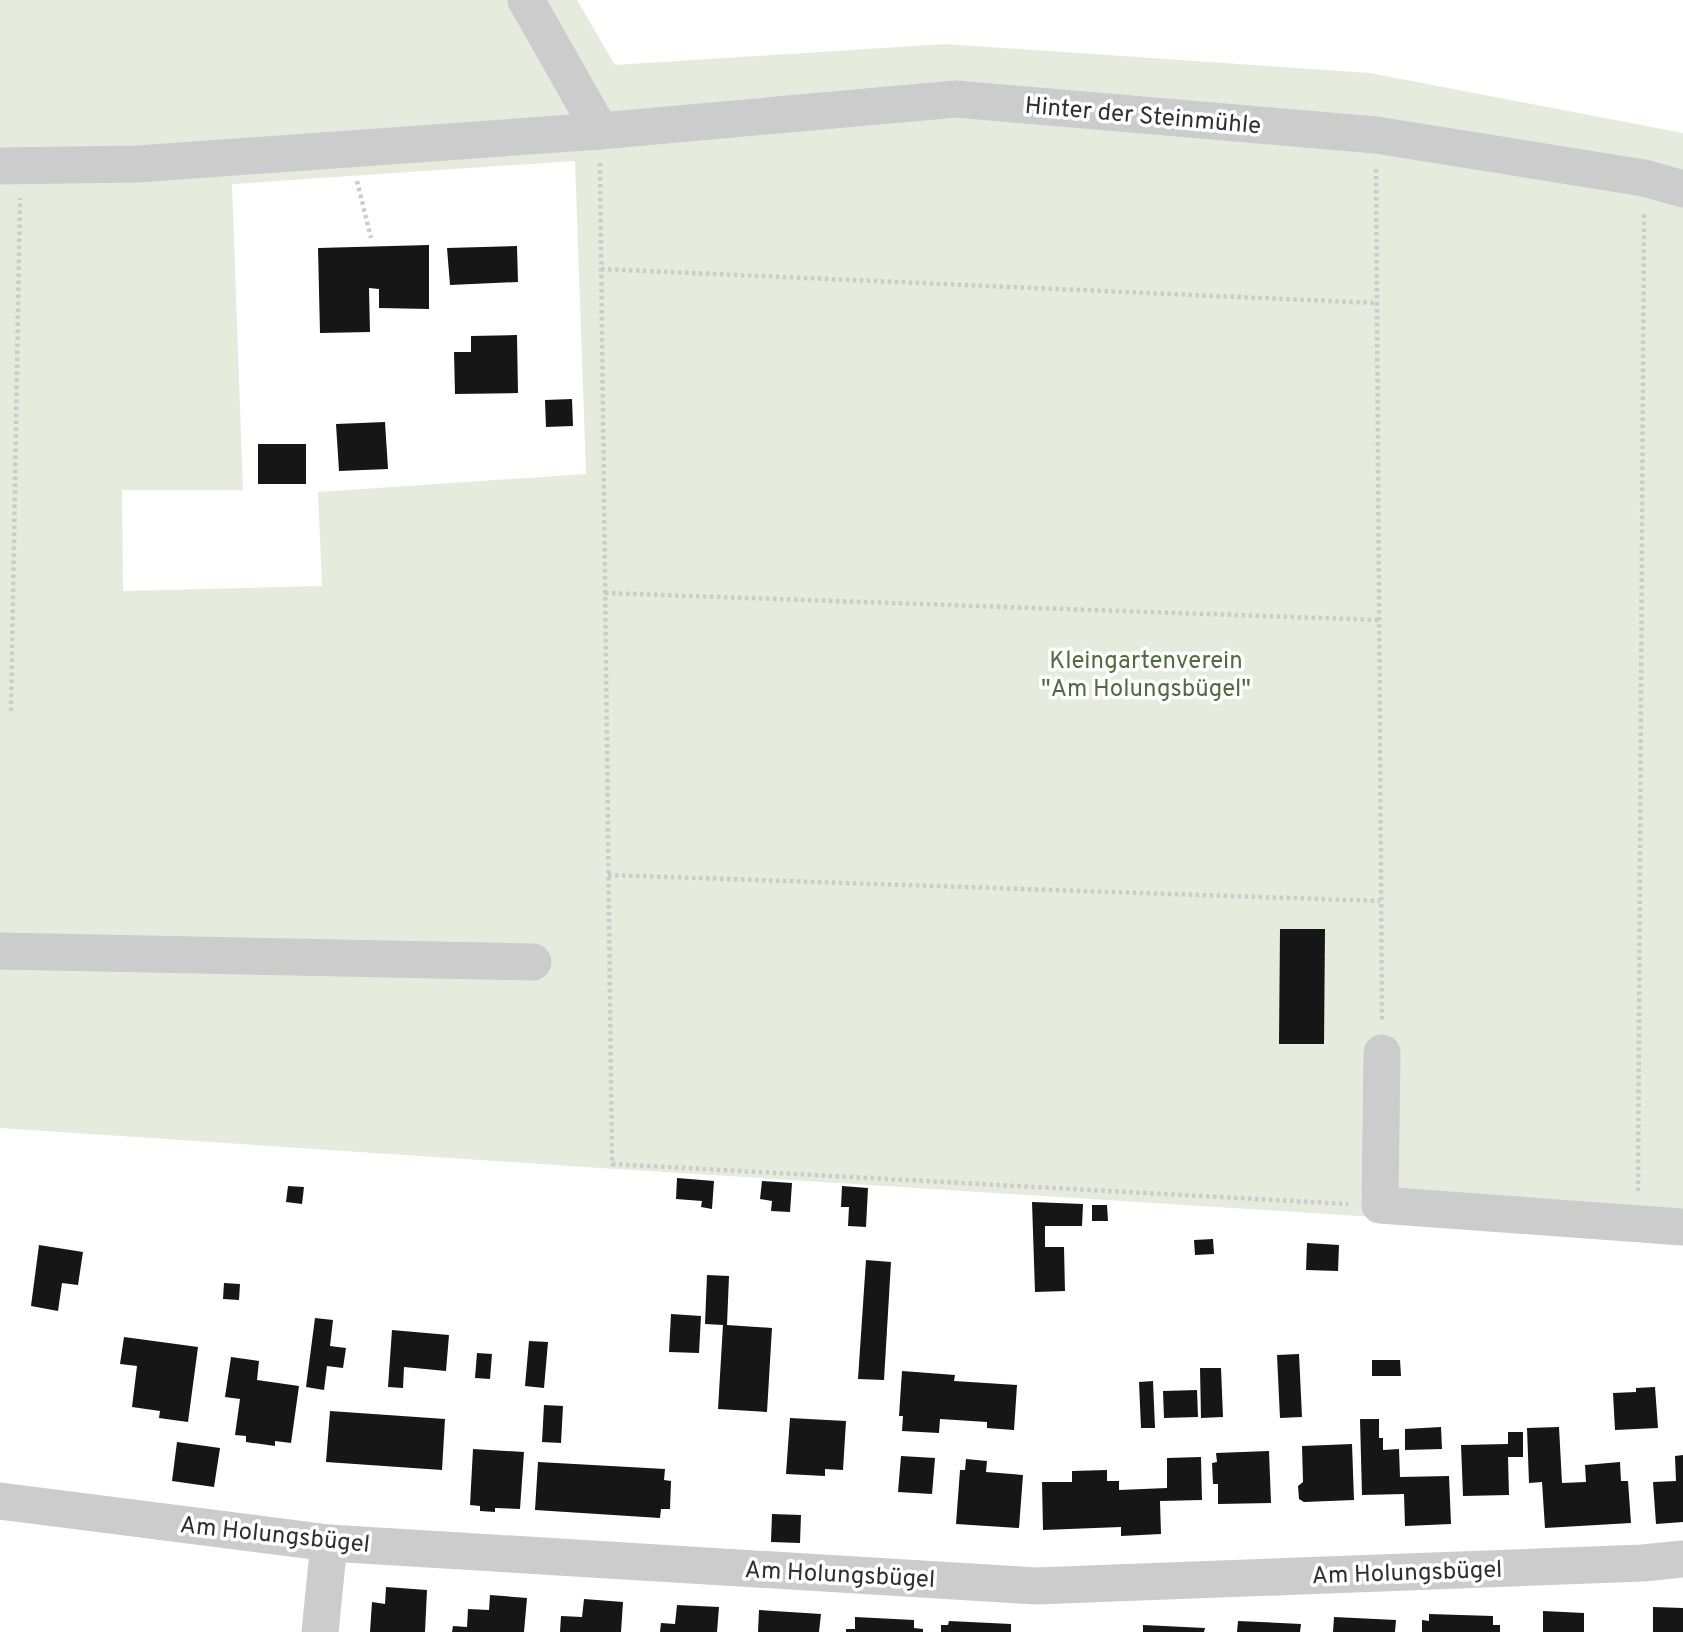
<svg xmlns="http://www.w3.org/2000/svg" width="1683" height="1632" viewBox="0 0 1683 1632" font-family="Overpass,sans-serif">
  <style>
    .green { fill: #e5ecdd; fill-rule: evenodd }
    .building { fill: #161616 }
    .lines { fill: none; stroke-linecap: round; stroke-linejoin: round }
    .path { stroke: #ccc; stroke-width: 4.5; stroke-dasharray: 3.5 3.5; stroke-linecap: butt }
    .minor { stroke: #ccc; stroke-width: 37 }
    .labels { text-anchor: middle; stroke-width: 7; stroke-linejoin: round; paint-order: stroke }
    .street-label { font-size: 24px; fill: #2f2f2f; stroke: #fff }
    .park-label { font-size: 24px; fill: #506b3c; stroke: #fff }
  </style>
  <rect width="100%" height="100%" fill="#fff"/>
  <path class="green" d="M 0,0 L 577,0 L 615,65 L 945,44 L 1370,73 L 1683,133 L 1683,1242 L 1375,1217 L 600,1168 L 0,1128 ZM 575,161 L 586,474 L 318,492 L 322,586 L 123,591 L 122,490 L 243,490 L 232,184 Z"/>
  <g class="building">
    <path d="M 429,245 L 429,309 L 379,308 L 379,289 L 369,288 L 370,332 L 320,333 L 318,248 Z"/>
    <path d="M 517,246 L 518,282 L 450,285 L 447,248 Z"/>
    <path d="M 517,335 L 518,393 L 455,394 L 454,352 L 471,352 L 471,336 Z"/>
    <path d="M 572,399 L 573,426 L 546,427 L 545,400 Z"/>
    <path d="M 385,422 L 388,469 L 339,471 L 336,424 Z"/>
    <rect x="258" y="444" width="48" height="40"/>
    <path d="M 1280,929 L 1325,929 L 1324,1044 L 1279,1044 Z"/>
    <path d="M 677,1178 L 714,1181 L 712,1209 L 701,1207 L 702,1201 L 676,1199 Z"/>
    <path d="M 762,1181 L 792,1183 L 790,1212 L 771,1211 L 772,1201 L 760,1199 Z"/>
    <path d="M 288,1186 L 304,1187 L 302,1204 L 286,1202 Z"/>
    <path d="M 842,1186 L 868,1188 L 866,1227 L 848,1226 L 849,1207 L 841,1207 Z"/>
    <path d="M 1032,1202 L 1083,1204 L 1082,1226 L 1045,1226 L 1045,1247 L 1064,1247 L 1065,1291 L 1035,1292 Z"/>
    <path d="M 1092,1205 L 1107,1205 L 1108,1221 L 1092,1221 Z"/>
    <path d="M 1213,1239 L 1214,1254 L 1195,1255 L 1194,1240 Z"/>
    <path d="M 1307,1243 L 1339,1245 L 1338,1271 L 1306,1270 Z"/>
    <path d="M 39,1245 L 83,1252 L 78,1285 L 62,1283 L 58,1311 L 31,1306 Z"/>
    <path d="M 866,1260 L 891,1262 L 884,1380 L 858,1379 Z"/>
    <path d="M 707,1275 L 729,1276 L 727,1325 L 772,1328 L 767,1412 L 718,1409 L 723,1325 L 705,1324 Z"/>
    <path d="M 224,1283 L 240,1284 L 239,1300 L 223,1299 Z"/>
    <path d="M 671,1314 L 701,1316 L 699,1353 L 669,1352 Z"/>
    <path d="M 315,1318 L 333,1320 L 330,1346 L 346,1348 L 343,1368 L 327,1366 L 324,1390 L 306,1387 Z"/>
    <path d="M 392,1330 L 449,1335 L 446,1371 L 404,1367 L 403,1388 L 388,1387 Z"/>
    <path d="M 124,1337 L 198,1347 L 188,1422 L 159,1418 L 160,1411 L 132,1407 L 137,1366 L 120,1364 Z"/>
    <path d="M 529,1341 L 548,1342 L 544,1388 L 525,1386 Z"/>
    <path d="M 477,1353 L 492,1354 L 490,1379 L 475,1378 Z"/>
    <path d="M 1299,1354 L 1302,1417 L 1280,1418 L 1277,1355 Z"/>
    <path d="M 231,1357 L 259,1361 L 257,1380 L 299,1386 L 291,1443 L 275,1441 L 275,1446 L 246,1442 L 246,1436 L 235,1435 L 240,1399 L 225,1397 Z"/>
    <path d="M 1372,1360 L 1400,1360 L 1401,1376 L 1372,1376 Z"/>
    <path d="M 1200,1368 L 1221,1368 L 1223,1417 L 1201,1418 Z"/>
    <path d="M 902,1371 L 955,1375 L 954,1381 L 1017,1385 L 1014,1430 L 987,1428 L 987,1422 L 940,1419 L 939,1433 L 902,1431 L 903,1416 L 899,1416 Z"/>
    <path d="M 1153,1381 L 1155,1428 L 1141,1428 L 1139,1382 Z"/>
    <path d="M 1655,1387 L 1658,1428 L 1615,1430 L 1613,1393 L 1636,1392 L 1636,1388 Z"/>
    <path d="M 1197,1390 L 1198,1417 L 1164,1418 L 1163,1391 Z"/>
    <path d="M 544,1405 L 563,1406 L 561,1443 L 542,1442 Z"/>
    <path d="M 330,1411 L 445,1419 L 442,1470 L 326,1462 Z"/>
    <path d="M 790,1418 L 846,1421 L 843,1470 L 825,1469 L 825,1476 L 786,1474 Z"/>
    <path d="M 1360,1419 L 1379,1419 L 1379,1438 L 1383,1438 L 1383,1450 L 1399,1449 L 1400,1477 L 1449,1476 L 1451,1524 L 1405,1526 L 1404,1494 L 1362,1495 Z"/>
    <path d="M 1441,1427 L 1442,1449 L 1405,1450 L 1405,1429 Z"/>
    <path d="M 1559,1427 L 1562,1483 L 1586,1482 L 1585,1465 L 1620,1462 L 1621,1481 L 1628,1481 L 1631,1523 L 1545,1528 L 1542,1482 L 1529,1483 L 1527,1428 Z"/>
    <path d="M 1508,1432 L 1523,1432 L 1523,1457 L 1508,1457 L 1509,1495 L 1463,1496 L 1461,1445 L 1508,1444 Z"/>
    <path d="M 177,1442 L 220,1448 L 214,1487 L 172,1481 Z"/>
    <path d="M 1352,1444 L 1354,1500 L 1304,1502 L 1299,1499 L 1298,1486 L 1303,1482 L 1302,1446 Z"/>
    <path d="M 473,1449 L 524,1452 L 520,1509 L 495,1508 L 495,1512 L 480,1511 L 480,1506 L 470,1505 Z"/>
    <path d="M 1269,1451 L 1271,1503 L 1218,1504 L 1218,1484 L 1213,1484 L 1212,1463 L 1217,1462 L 1216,1453 Z"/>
    <path d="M 1683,1455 L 1683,1522 L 1656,1524 L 1653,1482 L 1676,1481 L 1675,1456 Z"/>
    <path d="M 901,1456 L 935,1458 L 932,1494 L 898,1492 Z"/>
    <path d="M 1201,1457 L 1202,1500 L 1160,1501 L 1161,1534 L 1121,1536 L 1121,1527 L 1043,1530 L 1042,1482 L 1072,1482 L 1072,1471 L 1107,1470 L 1107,1481 L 1119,1481 L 1119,1490 L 1167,1488 L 1167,1458 Z"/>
    <path d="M 966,1459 L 987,1461 L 986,1472 L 1023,1475 L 1019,1528 L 956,1524 L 960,1470 L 965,1470 Z"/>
    <path d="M 538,1462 L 665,1469 L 664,1480 L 671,1481 L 670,1509 L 661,1509 L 660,1518 L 535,1510 Z"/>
    <path d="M 772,1514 L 801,1515 L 800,1543 L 771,1542 Z"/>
    <path d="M 386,1587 L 427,1590 L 425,1632 L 370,1632 L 372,1602 L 385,1604 Z"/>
    <path d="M 490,1595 L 527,1598 L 524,1632 L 452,1632 L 453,1626 L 467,1627 L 468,1609 L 489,1610 Z"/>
    <path d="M 584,1599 L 623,1602 L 621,1632 L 560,1632 L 561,1616 L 582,1617 Z"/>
    <path d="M 677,1605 L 719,1607 L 717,1632 L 660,1632 L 661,1623 L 675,1624 Z"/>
    <path d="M 1653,1607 L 1683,1608 L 1683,1632 L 1653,1632 Z"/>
    <path d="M 759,1610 L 821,1614 L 819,1632 L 758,1632 Z"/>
    <path d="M 1543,1611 L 1584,1613 L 1584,1632 L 1543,1632 Z"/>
    <path d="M 1429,1614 L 1493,1616 L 1493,1625 L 1500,1625 L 1500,1632 L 1422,1632 L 1422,1620 L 1429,1621 Z"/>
    <path d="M 855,1617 L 914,1620 L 914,1628 L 923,1629 L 923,1632 L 846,1632 L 846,1629 L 855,1629 Z"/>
    <path d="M 1334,1617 L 1396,1620 L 1395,1632 L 1333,1632 Z"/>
    <path d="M 949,1621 L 1011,1624 L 1011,1632 L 941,1632 L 941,1625 L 948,1625 Z"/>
    <path d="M 1238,1621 L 1301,1624 L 1300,1632 L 1237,1632 Z"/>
    <path d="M 1143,1625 L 1205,1628 L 1204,1632 L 1143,1632 Z"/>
  </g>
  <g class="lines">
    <g class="path">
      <path d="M 600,163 L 612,1164 L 1348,1204"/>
      <path d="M 1376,169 L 1382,1021"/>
      <path d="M 357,181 L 371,238"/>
      <path d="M 601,269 L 1376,303"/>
      <path d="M 605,593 L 1379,620"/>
      <path d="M 11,711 L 20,198"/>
      <path d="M 608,875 L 1380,901"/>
      <path d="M 1638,1191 L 1644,212"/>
    </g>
    <g class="minor">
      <path d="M 526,0 L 600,131"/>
      <path d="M 0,166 L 138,164 L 600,131 L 956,99 L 1376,135 L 1644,178 L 1683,189"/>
      <path d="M 0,951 L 533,962"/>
      <path d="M 1382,1053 L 1380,1205 L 1683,1227"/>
      <path d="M 0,1501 L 329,1543 L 1036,1586 L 1643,1563 L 1683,1559"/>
      <path d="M 320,1632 L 329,1543"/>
    </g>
  </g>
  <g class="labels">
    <g class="street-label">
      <text transform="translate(1143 115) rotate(5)" y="8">Hinter der Steinmühle</text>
      <text transform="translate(275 1534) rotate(6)" y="8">Am Holungsbügel</text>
      <text transform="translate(1407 1572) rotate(-2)" y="8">Am Holungsbügel</text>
      <text transform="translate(840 1574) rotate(3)" y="8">Am Holungsbügel</text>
    </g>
    <g class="park-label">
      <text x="1146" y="668">Kleingartenverein<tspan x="1146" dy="28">"Am Holungsbügel"</tspan></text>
    </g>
  </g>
</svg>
